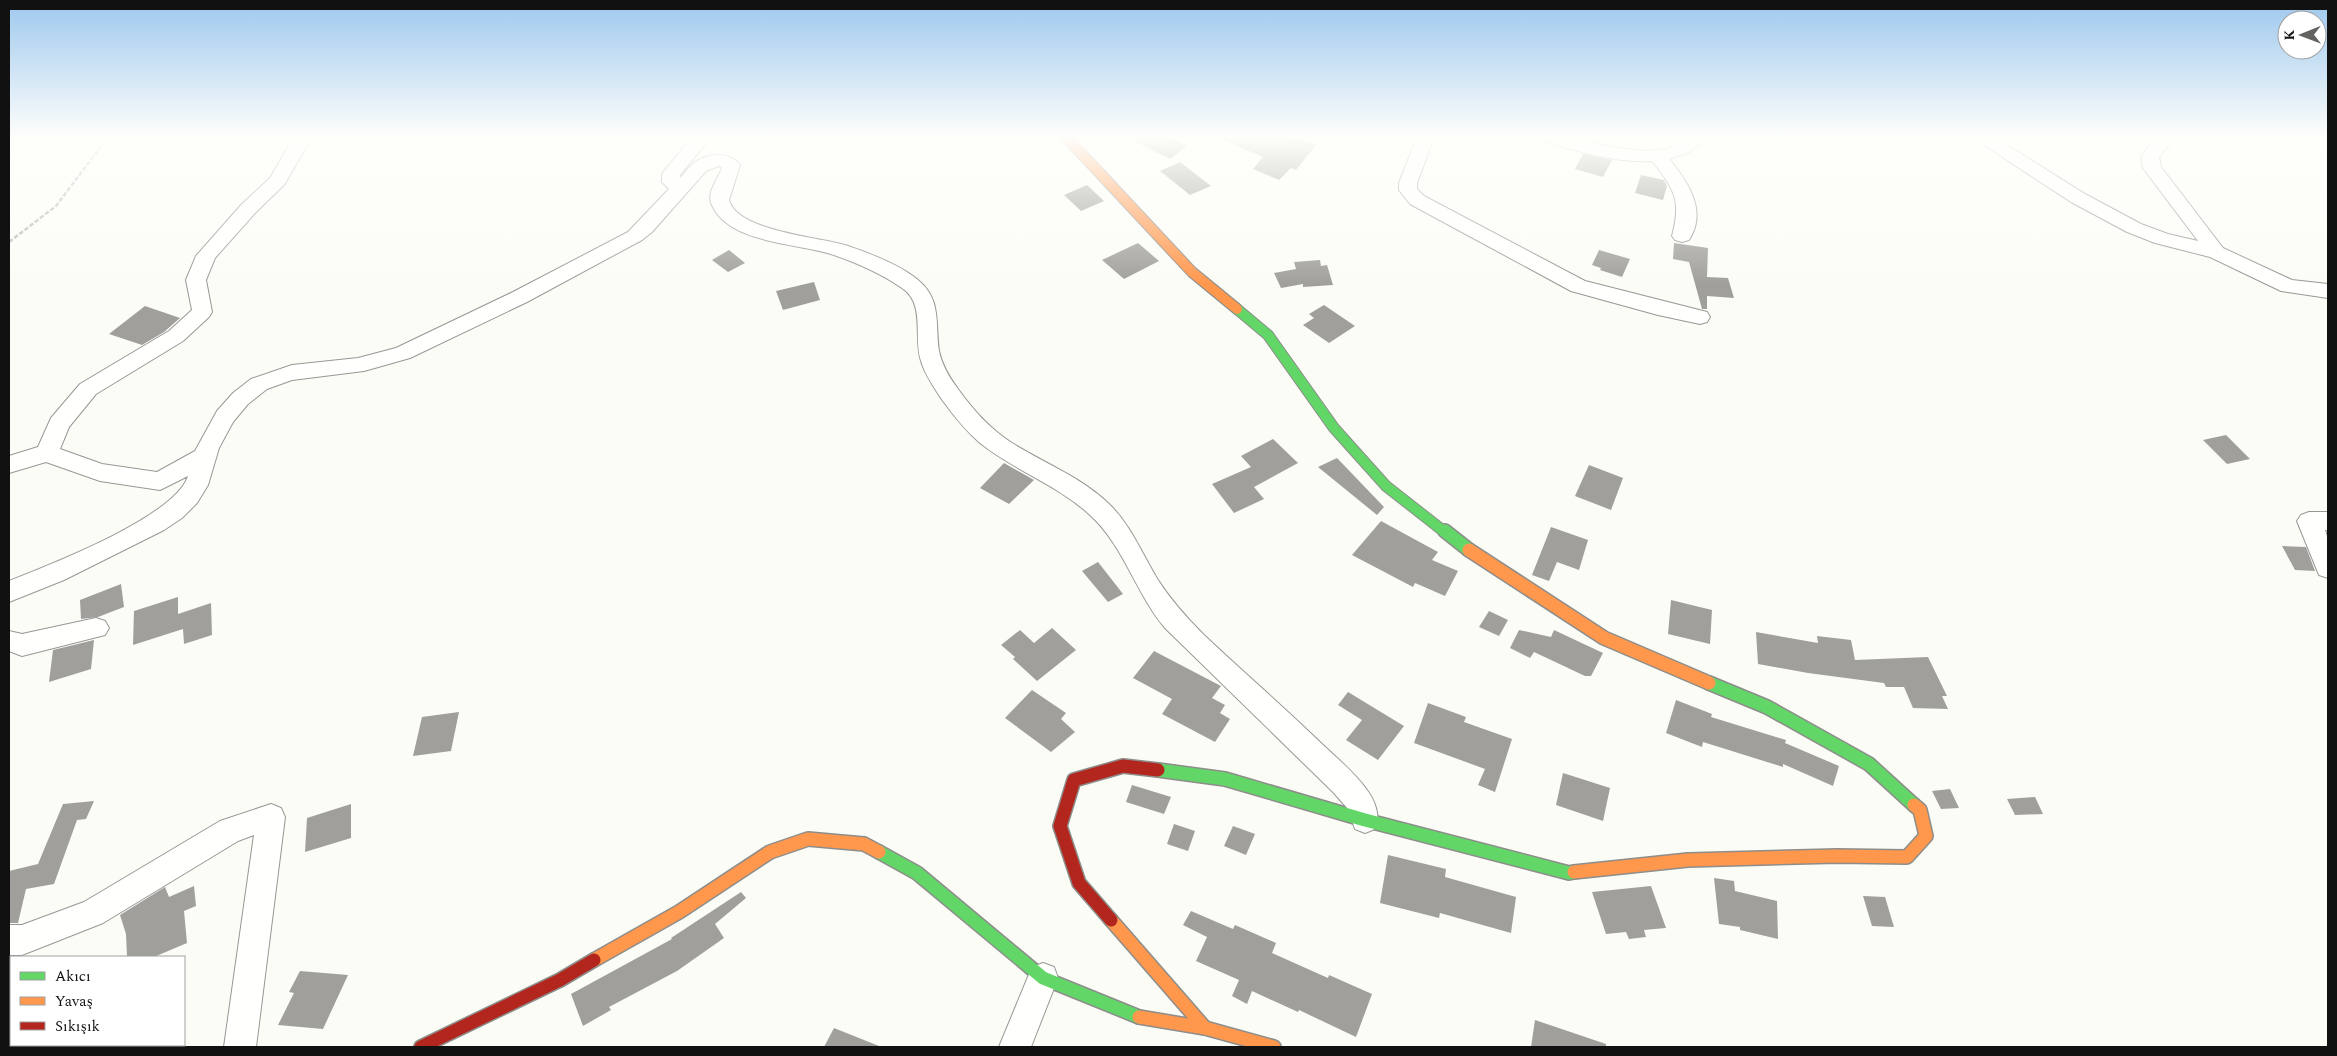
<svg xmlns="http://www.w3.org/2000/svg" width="2337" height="1056" viewBox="0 0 2337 1056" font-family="Spectral,serif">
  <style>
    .building { fill: #a09f9c }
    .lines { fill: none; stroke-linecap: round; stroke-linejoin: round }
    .street-casing { stroke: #979795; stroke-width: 2 }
    .fast-far1-casing { stroke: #8d8d8b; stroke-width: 12 }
    .fast-casing { stroke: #8d8d8b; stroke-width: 16 }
    .slow-far1-casing { stroke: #8d8d8b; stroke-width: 12 }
    .slow-casing { stroke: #8d8d8b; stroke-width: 16 }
    .jam-casing { stroke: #8d8d8b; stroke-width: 16 }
    .path { stroke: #b9b9b8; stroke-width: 2.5; stroke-dasharray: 4.5 2; stroke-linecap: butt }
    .street { fill: #fffffe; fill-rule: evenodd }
    .fast-far1 { stroke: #63d668; stroke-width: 10 }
    .fast { stroke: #63d668; stroke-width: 13 }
    .slow-far1 { stroke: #ff974d; stroke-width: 10 }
    .slow { stroke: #ff974d; stroke-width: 13 }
    .jam { stroke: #b3261e; stroke-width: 13 }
  </style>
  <rect width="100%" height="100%" fill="#fcfcf7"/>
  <g class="building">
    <path d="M 1126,137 L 1169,137 L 1187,146 L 1170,159 Z"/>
    <path d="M 1216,137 L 1292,137 L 1317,144 L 1296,170 L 1291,168 L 1279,180 L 1253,169 L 1263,157 Z"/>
    <path d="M 1583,154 L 1612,160 L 1603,177 L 1575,169 Z"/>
    <path d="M 1180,162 L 1211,186 L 1190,195 L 1160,171 Z"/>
    <path d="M 1641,175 L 1664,180 L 1667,186 L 1663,200 L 1635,193 Z"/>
    <path d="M 1087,185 L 1104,201 L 1081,211 L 1064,195 Z"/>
    <path d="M 1138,243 L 1159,261 L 1124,279 L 1102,260 Z"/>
    <path d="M 1674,243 L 1708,248 L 1707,277 L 1728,278 L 1734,298 L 1707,296 L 1707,309 L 1702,309 L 1689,262 L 1673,259 Z"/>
    <path d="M 729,250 L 745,263 L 728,272 L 712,260 Z"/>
    <path d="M 1599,250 L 1630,259 L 1622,277 L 1600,270 L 1601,268 L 1592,265 Z"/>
    <path d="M 1320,260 L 1321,266 L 1327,265 L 1333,285 L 1303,287 L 1303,284 L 1281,288 L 1274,273 L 1296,269 L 1294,262 Z"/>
    <path d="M 814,282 L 820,300 L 783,310 L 776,291 Z"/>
    <path d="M 1324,305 L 1355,326 L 1329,343 L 1303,325 L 1314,318 L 1309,314 Z"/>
    <path d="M 145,306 L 180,318 L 164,332 L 142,345 L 109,334 Z"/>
    <path d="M 2226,435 L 2250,459 L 2227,464 L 2203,440 Z"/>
    <path d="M 1273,439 L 1298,463 L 1254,487 L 1264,499 L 1234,513 L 1212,484 L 1251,467 L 1241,456 Z"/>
    <path d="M 1337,458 L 1384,507 L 1377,515 L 1318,467 Z"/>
    <path d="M 1004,463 L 1034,480 L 1009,504 L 980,488 Z"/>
    <path d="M 1589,465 L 1623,478 L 1611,510 L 1575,496 Z"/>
    <path d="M 1381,521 L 1438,552 L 1432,560 L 1458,571 L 1445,596 L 1415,583 L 1413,587 L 1352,555 Z"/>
    <path d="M 1551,527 L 1588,540 L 1579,570 L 1557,562 L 1549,581 L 1532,575 Z"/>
    <path d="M 2282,546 L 2306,547 L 2315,571 L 2295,570 Z"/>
    <path d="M 1098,562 L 1123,594 L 1108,602 L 1082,571 Z"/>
    <path d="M 121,584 L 124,607 L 98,617 L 81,619 L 80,600 Z"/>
    <path d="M 178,597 L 178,614 L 211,603 L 212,635 L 184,644 L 183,629 L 133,645 L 134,611 Z"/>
    <path d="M 1671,600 L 1712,610 L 1710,644 L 1668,634 Z"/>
    <path d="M 1489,611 L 1508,620 L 1499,636 L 1479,627 Z"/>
    <path d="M 1052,628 L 1076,650 L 1037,681 L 1013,659 L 1015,657 L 1001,645 L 1020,630 L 1034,643 Z"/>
    <path d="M 1519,630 L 1551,637 L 1554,630 L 1603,653 L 1591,676 L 1585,676 L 1534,652 L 1530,658 L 1510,648 Z"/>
    <path d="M 1756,632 L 1818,643 L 1817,636 L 1851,640 L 1855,660 L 1928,657 L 1947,696 L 1942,696 L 1948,709 L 1913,708 L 1904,687 L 1886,687 L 1884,683 L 1808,673 L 1758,664 Z"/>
    <path d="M 94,640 L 91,669 L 49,682 L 53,650 Z"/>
    <path d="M 1154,651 L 1221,686 L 1212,698 L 1225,705 L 1220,713 L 1230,719 L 1215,742 L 1162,714 L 1172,699 L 1133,678 Z"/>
    <path d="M 1032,690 L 1066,713 L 1061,719 L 1075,732 L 1051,752 L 1005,718 Z"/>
    <path d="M 1348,692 L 1404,726 L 1378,760 L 1346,740 L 1362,720 L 1338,705 Z"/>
    <path d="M 1676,700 L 1712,714 L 1711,717 L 1786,740 L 1785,743 L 1839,766 L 1833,786 L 1783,764 L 1783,767 L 1703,742 L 1702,747 L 1666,733 Z"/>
    <path d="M 1428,703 L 1466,717 L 1464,722 L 1512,739 L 1495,792 L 1478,785 L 1485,769 L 1414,743 Z"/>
    <path d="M 459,712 L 451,751 L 413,756 L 422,717 Z"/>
    <path d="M 1563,773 L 1610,788 L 1603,821 L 1556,805 Z"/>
    <path d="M 1132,785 L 1171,797 L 1164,814 L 1126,802 Z"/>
    <path d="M 1950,789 L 1959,808 L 1941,809 L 1932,791 Z"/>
    <path d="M 2035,797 L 2043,814 L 2015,815 L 2007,799 Z"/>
    <path d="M 94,801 L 86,819 L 77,820 L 54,884 L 26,889 L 18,923 L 9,923 L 9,871 L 38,864 L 63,804 Z"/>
    <path d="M 351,804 L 351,838 L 305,852 L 307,818 Z"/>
    <path d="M 1174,824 L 1195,831 L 1188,851 L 1167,844 Z"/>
    <path d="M 1233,826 L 1255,834 L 1246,855 L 1224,846 Z"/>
    <path d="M 1388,855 L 1446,869 L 1445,877 L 1516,897 L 1511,933 L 1440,913 L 1439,918 L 1380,903 Z"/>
    <path d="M 1714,878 L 1734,881 L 1735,891 L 1777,901 L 1778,939 L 1740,930 L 1740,927 L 1719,924 Z"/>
    <path d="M 194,886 L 196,906 L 184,911 L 187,943 L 154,957 L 127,957 L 126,934 L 120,915 L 165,887 L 169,897 Z"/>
    <path d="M 1651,886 L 1666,928 L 1644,930 L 1646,937 L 1629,939 L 1626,932 L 1606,934 L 1592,892 Z"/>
    <path d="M 741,892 L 746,898 L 715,924 L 724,938 L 677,971 L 609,1007 L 611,1010 L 583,1026 L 571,994 L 672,939 L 671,938 Z"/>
    <path d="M 1863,896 L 1885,897 L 1894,927 L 1872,926 Z"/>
    <path d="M 1191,911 L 1233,929 L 1235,925 L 1276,943 L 1272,953 L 1328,978 L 1329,975 L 1372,994 L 1356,1037 L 1299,1010 L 1298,1012 L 1252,991 L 1247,1004 L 1232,996 L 1239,980 L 1196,961 L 1207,937 L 1183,925 Z"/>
    <path d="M 300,971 L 348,975 L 323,1029 L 278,1025 L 294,993 L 289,992 Z"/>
    <path d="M 1535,1020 L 1606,1044 L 1606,1047 L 1531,1047 Z"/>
    <path d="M 834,1028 L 879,1046 L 879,1047 L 824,1047 Z"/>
  </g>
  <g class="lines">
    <defs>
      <g id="street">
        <path d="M 294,137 L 312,137 L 284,185 L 256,212 L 215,258 L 206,280 L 212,312 L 209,317 L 183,341 L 96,394 L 69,427 L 60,449 L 102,464 L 157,472 L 195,451 L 217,411 L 233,393 L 251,379 L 292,365 L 358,358 L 396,348 L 513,292 L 628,232 L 669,189 L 662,182 L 662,174 L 692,137 L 711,137 L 680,175 L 680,178 C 685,173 689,167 694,163 C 706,153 730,151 740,165 L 729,200 C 737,231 818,237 845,245 C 869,253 899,264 918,280 C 942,299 935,325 939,351 C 942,365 949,377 958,389 C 973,410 990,429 1012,443 C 1044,463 1081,477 1109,504 C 1131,525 1142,554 1158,580 C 1171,600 1187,618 1204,635 C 1243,672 1284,707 1323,745 C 1338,759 1355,773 1367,790 C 1375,801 1381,816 1375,829 L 1365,833 L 1355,829 L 1348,809 L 1333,792 L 1165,628 C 1136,594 1124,546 1090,515 C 1058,485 1015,471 980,443 C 966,431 954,416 943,401 C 935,389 925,375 921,361 C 913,337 926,304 902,288 C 882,274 857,263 834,255 C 799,243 729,244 712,205 C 706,193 717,181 721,170 L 722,167 L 719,166 L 706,171 L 652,232 L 642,240 L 527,302 L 410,358 L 364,371 L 292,380 L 267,389 L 248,404 L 233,422 L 219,448 L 208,485 L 197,503 L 182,518 L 164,530 L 64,580 L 9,602 L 9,581 C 49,565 175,517 188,476 L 160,490 L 100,481 L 46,462 L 9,473 L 9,456 L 38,447 L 51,418 L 80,384 L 169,331 L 192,310 L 186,280 L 196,256 L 242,204 L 270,178 Z"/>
        <path d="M 1417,137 L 1436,137 L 1432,143 L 1417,183 L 1417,189 L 1424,196 L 1585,281 L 1707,312 L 1710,317 L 1707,322 L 1700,324 L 1658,315 L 1571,291 L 1410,204 L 1399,190 L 1399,183 Z"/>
        <path d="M 1542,137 L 1570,137 L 1611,147 L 1644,151 L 1667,149 L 1687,137 L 1708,137 L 1689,152 L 1669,159 C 1688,182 1708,211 1689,240 L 1682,242 L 1675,240 L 1672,236 C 1682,200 1674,189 1652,161 C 1615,163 1579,152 1545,141 Z"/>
        <path d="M 1972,137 L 1994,137 L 2085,194 L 2141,224 L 2168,234 L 2198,241 L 2143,168 L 2141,157 L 2156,137 L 2175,137 L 2159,157 L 2161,167 L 2223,248 L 2292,280 L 2328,284 L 2328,298 L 2281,291 L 2210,257 L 2155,243 L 2127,232 L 2071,202 Z"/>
        <path d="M 2309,512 L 2328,512 L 2328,530 L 2325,530 L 2328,539 L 2328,578 L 2319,575 L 2297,521 L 2301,515 Z"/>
        <path d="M 96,618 L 105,621 L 109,628 L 105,635 L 22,656 L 9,651 L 9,631 L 22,634 Z"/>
        <path d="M 271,804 L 281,808 L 285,817 L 256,1047 L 224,1047 L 254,835 L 238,841 L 103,923 L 22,955 L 9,955 L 9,925 L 22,925 L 84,902 L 220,821 Z"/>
        <path d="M 1043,963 L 1054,967 L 1058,978 L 1031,1047 L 999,1047 L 1032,967 Z"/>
      </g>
      <path id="fast-far1" d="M 1237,309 L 1268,335 L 1334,428 L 1386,486 L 1446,533"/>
      <g id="fast">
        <path d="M 1445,531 L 1469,550"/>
        <path d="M 1709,683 L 1767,707 L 1869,764 L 1914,805"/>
        <path d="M 1158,770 L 1225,779 L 1365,820 L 1569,873 L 1574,872"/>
        <path d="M 879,852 L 917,873 L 1043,978 L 1139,1017"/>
      </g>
      <path id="slow-far1" d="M 1066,137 L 1192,272 L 1237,309"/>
      <g id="slow">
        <path d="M 1469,550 L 1604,638 L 1709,683"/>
        <path d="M 1574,872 L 1688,860 L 1837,856 L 1907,857 L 1926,836 L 1920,810 L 1914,805"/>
        <path d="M 1111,920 L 1205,1028"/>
        <path d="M 594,960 L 679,912 L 770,852 L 808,839 L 864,844 L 879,852"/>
        <path d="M 1139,1017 L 1205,1028 L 1274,1047"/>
      </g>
      <g id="jam">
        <path d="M 1111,920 L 1079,883 L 1060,826 L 1074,780 L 1123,766 L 1158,770"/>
        <path d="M 421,1047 L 560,980 L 594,960"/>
      </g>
    </defs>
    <use href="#street" class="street-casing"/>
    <use href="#fast-far1" class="fast-far1-casing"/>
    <use href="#fast" class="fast-casing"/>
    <use href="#slow-far1" class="slow-far1-casing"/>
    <use href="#slow" class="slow-casing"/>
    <use href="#jam" class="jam-casing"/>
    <path class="path" d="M 9,242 L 56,206 L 108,137"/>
    <use href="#street" class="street"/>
    <use href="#fast-far1" class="fast-far1"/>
    <use href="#fast" class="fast"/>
    <use href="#slow-far1" class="slow-far1"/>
    <use href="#slow" class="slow"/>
    <use href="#jam" class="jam"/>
  </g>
  <linearGradient id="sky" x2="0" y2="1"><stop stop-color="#9dc8ee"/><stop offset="0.48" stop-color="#fefefb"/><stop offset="1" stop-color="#fefefb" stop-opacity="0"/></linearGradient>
  <rect width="2337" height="285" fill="url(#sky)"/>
  <rect width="2337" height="1056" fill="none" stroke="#111111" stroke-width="20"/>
  <rect x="10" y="956" width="175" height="90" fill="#ffffff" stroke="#a0a0a0"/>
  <rect x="20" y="972" width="25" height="8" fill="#63d668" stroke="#a0a0a0"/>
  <text x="55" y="981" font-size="15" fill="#111111">Akıcı</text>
  <rect x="20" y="997" width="25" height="8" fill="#ff974d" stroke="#a0a0a0"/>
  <text x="55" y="1006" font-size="15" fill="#111111">Yavaş</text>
  <rect x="20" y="1022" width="25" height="8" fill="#b3261e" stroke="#a0a0a0"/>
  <text x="55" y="1031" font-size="15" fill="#111111">Sıkışık</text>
  <g transform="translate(2302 35) rotate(269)"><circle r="24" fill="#ffffff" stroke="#a0a0a0"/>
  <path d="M0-4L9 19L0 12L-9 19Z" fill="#636362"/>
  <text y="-8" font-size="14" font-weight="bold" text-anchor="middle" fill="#111111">K</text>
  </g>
</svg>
